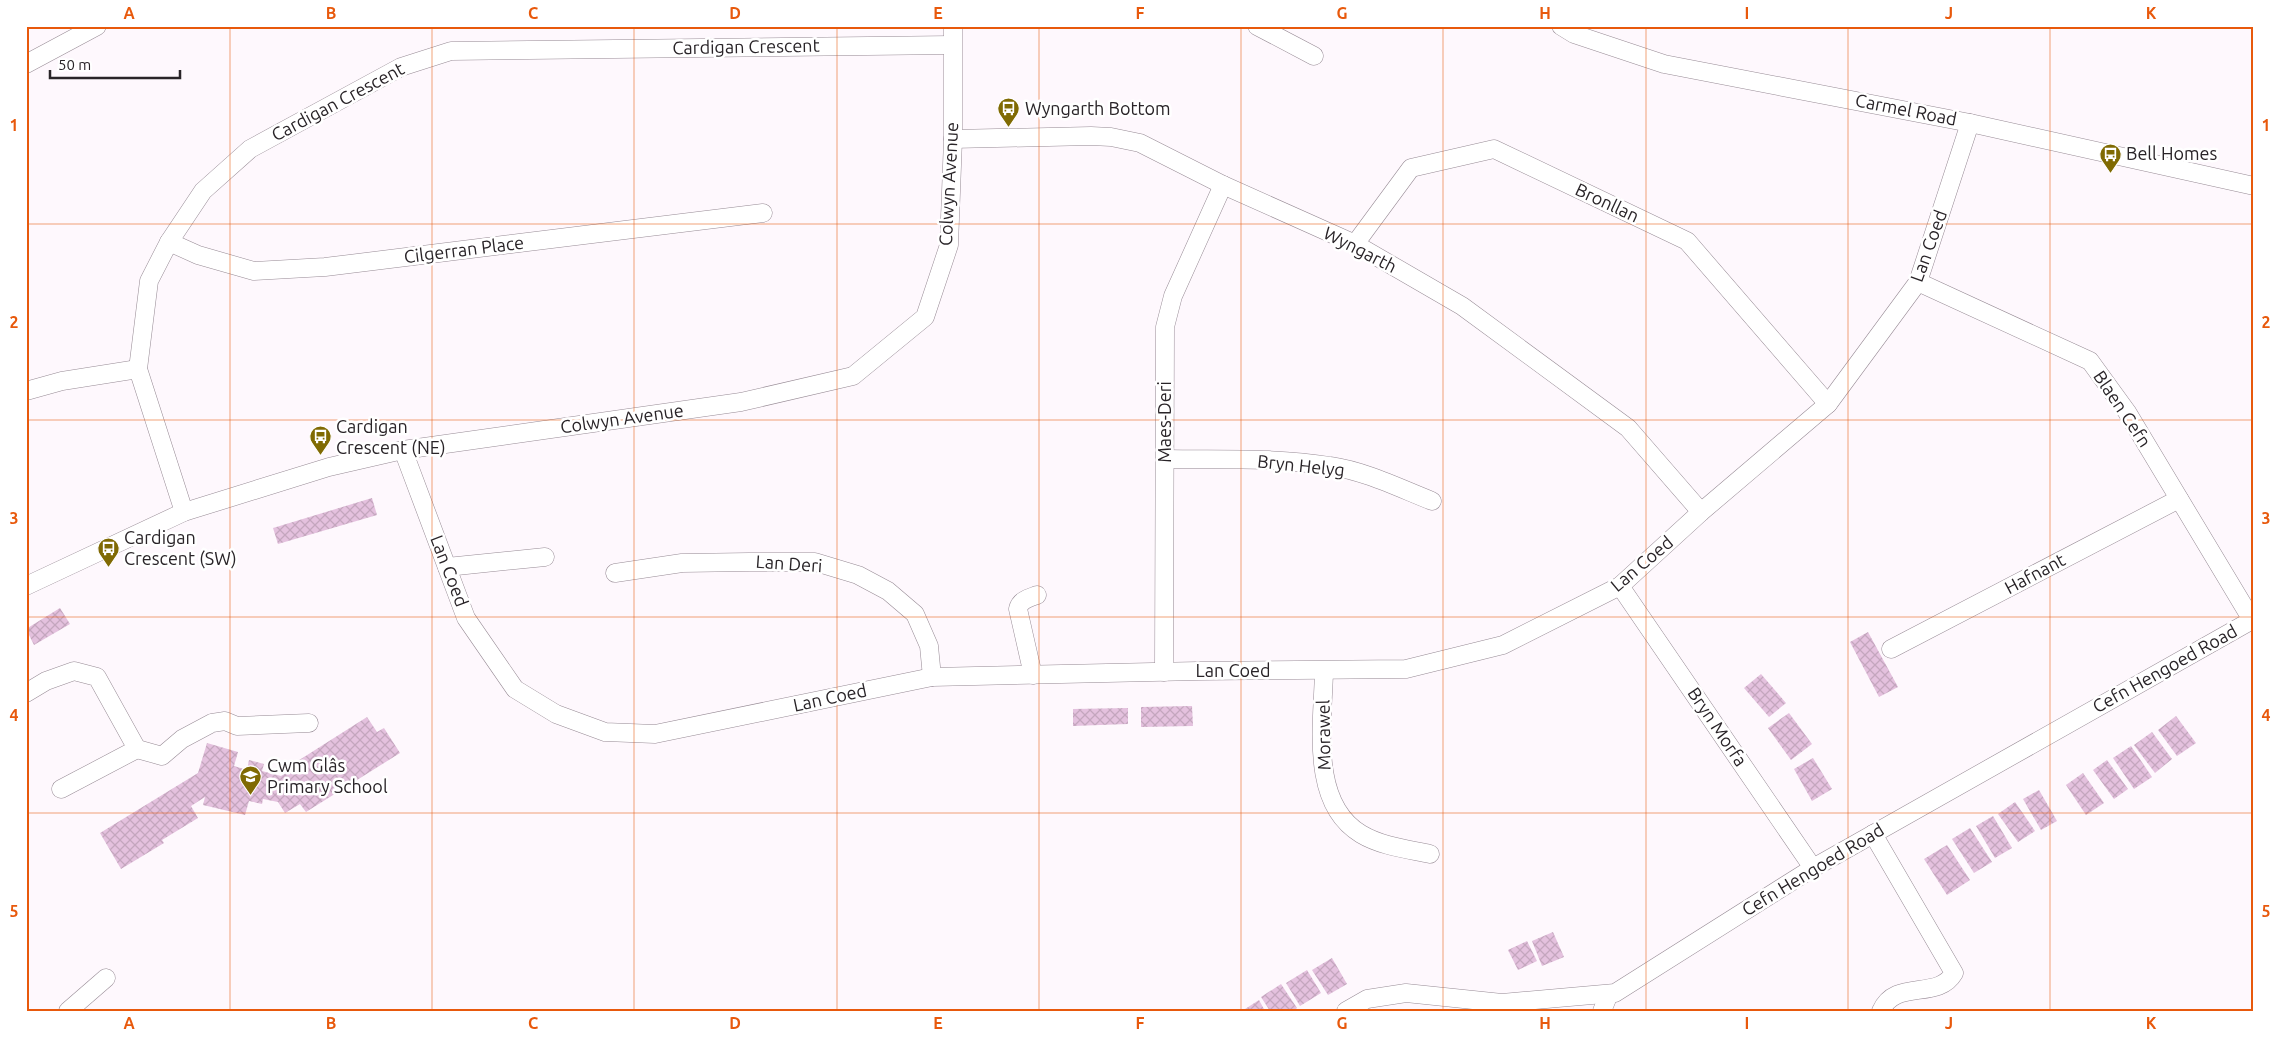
<svg xmlns="http://www.w3.org/2000/svg" width="2280" height="1037" viewBox="0 0 2280 1037" font-family="Ubuntu,sans-serif">
  <style>
    .building { fill: url(#building-cross-hatch) }
    .lines { fill: none; stroke-linecap: round; stroke-linejoin: round }
    .minor-casing { stroke: #978b95; stroke-width: 19 }
    .minor { stroke: #fff; stroke-width: 18 }
    .grid { fill: none; stroke: #e8590c; stroke-width: 1; stroke-opacity: 0.55 }
    .labels { text-anchor: middle; stroke-width: 5; stroke-linejoin: round; paint-order: stroke }
    .street-label { font-size: 18px; fill: #292428; stroke: #fff }
    .poi-label { font-size: 18px; fill: #292428; stroke: #fff; text-anchor: start }
    .neatline { fill: none; stroke: #e8590c; stroke-width: 2 }
    .grid-label { font-size: 16px; text-anchor: middle; font-weight: bold; fill: #e8590c }
  </style>
  <defs>
    <pattern id="building-cross-hatch" width="8" height="8" patternUnits="userSpaceOnUse" patternTransform="scale(1.25)"><rect width="8" height="8" fill="#e4c1de"/><path d="M0 0l8 8M0 8l8-8" fill="none" stroke="#c4a6be"/></pattern>
  </defs>
  <rect width="100%" height="100%" fill="#fef8fd"/>
  <g class="building">
    <path d="M 372,498 L 377,515 L 278,544 L 273,528 Z"/>
    <path d="M 60,608 L 70,624 L 34,645 L 26,629 Z"/>
    <path d="M 1868,632 L 1898,687 L 1879,697 L 1850,642 Z"/>
    <path d="M 1761,674 L 1786,703 L 1769,717 L 1744,688 Z"/>
    <path d="M 1192,706 L 1193,726 L 1141,727 L 1141,707 Z"/>
    <path d="M 1128,708 L 1128,724 L 1073,726 L 1073,709 Z"/>
    <path d="M 1789,713 L 1812,744 L 1791,760 L 1768,728 Z"/>
    <path d="M 2176,716 L 2196,743 L 2177,756 L 2158,730 Z"/>
    <path d="M 367,717 L 377,732 L 384,728 L 400,753 L 306,812 L 300,804 L 285,813 L 278,802 L 263,799 L 262,804 L 249,801 L 245,815 L 203,805 L 205,797 L 191,806 L 198,818 L 162,840 L 164,843 L 121,869 L 100,833 L 198,773 L 207,743 L 238,752 L 234,766 L 247,770 L 249,760 L 264,764 L 262,771 L 281,776 L 295,767 L 293,764 Z"/>
    <path d="M 2152,732 L 2172,759 L 2155,773 L 2134,745 Z"/>
    <path d="M 2131,746 L 2152,777 L 2134,789 L 2113,758 Z"/>
    <path d="M 1813,758 L 1832,789 L 1812,801 L 1794,769 Z"/>
    <path d="M 2107,760 L 2128,789 L 2114,799 L 2093,770 Z"/>
    <path d="M 2083,773 L 2104,803 L 2086,815 L 2066,785 Z"/>
    <path d="M 2039,790 L 2057,821 L 2041,830 L 2023,799 Z"/>
    <path d="M 2015,802 L 2035,831 L 2018,842 L 1998,814 Z"/>
    <path d="M 1993,816 L 2012,848 L 1995,858 L 1976,826 Z"/>
    <path d="M 1970,828 L 1992,862 L 1974,873 L 1952,839 Z"/>
    <path d="M 1947,845 L 1970,880 L 1947,895 L 1924,859 Z"/>
    <path d="M 1553,932 L 1564,957 L 1542,966 L 1532,941 Z"/>
    <path d="M 1527,941 L 1537,961 L 1518,970 L 1508,950 Z"/>
    <path d="M 1332,958 L 1347,984 L 1328,995 L 1312,970 Z"/>
    <path d="M 1307,970 L 1321,993 L 1300,1006 L 1286,983 Z"/>
    <path d="M 1281,984 L 1297,1008 L 1294,1011 L 1270,1011 L 1261,997 Z"/>
    <path d="M 1259,1000 L 1265,1011 L 1242,1011 Z"/>
  </g>
  <g class="lines">
    <defs>
      <g id="minor">
        <path d="M 1257,26 L 1314,56"/>
        <path d="M 1561,26 L 1574,34 L 1664,64 L 1970,123 L 2254,186"/>
        <path d="M 26,64 L 97,26"/>
        <path d="M 953,139 L 1091,136 L 1111,137 L 1140,143 L 1223,185 L 1355,244 L 1462,306 L 1628,428 L 1701,512"/>
        <path d="M 169,242 L 198,255 L 254,271 L 325,267 L 763,213"/>
        <path d="M 1355,244 L 1411,168 L 1494,149 L 1687,241 L 1828,404"/>
        <path d="M 1918,282 L 2090,361 L 2127,412 L 2252,620"/>
        <path d="M 26,391 L 62,381 L 138,369"/>
        <path d="M 403,450 L 466,618 L 515,689 L 556,714 L 605,732 L 655,734 L 932,677 L 1198,671 L 1406,669 L 1503,645 L 1620,586 L 1701,512 L 1828,404 L 1918,282 L 1970,123"/>
        <path d="M 1165,459 C 1220,460 1276,457 1330,466 C 1365,471 1399,488 1432,501"/>
        <path d="M 184,512 L 138,369 L 149,281 L 169,242 L 203,191 L 250,149 L 401,67 L 451,51 L 952,45"/>
        <path d="M 447,567 L 545,557"/>
        <path d="M 615,573 L 682,563 L 749,562 L 815,562 L 858,575 L 888,591 L 915,614 L 929,646 L 932,677"/>
        <path d="M 26,586 L 184,512 L 329,467 L 403,450 L 741,402 L 853,376 L 925,317 L 949,245 L 953,139 L 953,26"/>
        <path d="M 1620,586 L 1813,868"/>
        <path d="M 1891,649 L 2179,499"/>
        <path d="M 1324,671 C 1323,722 1309,803 1361,834 C 1381,846 1406,849 1430,854"/>
        <path d="M 1164,672 L 1165,327 L 1173,296 L 1223,185"/>
        <path d="M 1033,675 L 1018,609 C 1020,600 1029,598 1037,595"/>
        <path d="M 26,693 L 46,681 L 74,671 L 97,677 L 137,749 L 61,789"/>
        <path d="M 137,749 L 162,756 L 182,739 L 212,723 L 225,721 L 237,726 L 309,723"/>
        <path d="M 1873,834 L 1954,973 C 1938,1001 1895,978 1881,1011"/>
        <path d="M 68,1011 L 106,978"/>
        <path d="M 1346,1011 L 1367,999 L 1406,993 L 1502,1003 L 1615,993 L 1813,868 L 2254,619"/>
        <path d="M 1602,1011 L 1609,994"/>
      </g>
    </defs>
    <use href="#minor" class="minor-casing"/>
    <use href="#minor" class="minor"/>
  </g>
  <path class="grid" d="M 230,26 L 230,1011M 432,26 L 432,1011M 634,26 L 634,1011M 837,26 L 837,1011M 1039,26 L 1039,1011M 1241,26 L 1241,1011M 1443,26 L 1443,1011M 1646,26 L 1646,1011M 1848,26 L 1848,1011M 2050,26 L 2050,1011M 26,224 L 2254,224M 26,420 L 2254,420M 26,617 L 2254,617M 26,813 L 2254,813"/>
  <defs>
    <symbol id="bus-pin" viewBox="-11 -11 22 30"><path d="M0 17L-7.5 6A9.5 9.5 0 1 1 7.5 6Z" fill="#806a03" stroke="#fff"/><path d="M-5-6H5V4H4V6H2V4H-2V6H-4V4H-5ZM-3.5-4V0h7V-4ZM-3.5 1.2v1.5H-2V1.2ZM2 1.2v1.5H3.5V1.2Z" fill="#fff"/></symbol>
    <symbol id="school-pin" viewBox="-11 -11 22 30"><path d="M0 17L-7.5 6A9.5 9.5 0 1 1 7.5 6Z" fill="#806a03" stroke="#fff"/><path d="M0-5L7-2L0 1L-7-2ZM-4 1L0 2.5L4 1V4Q0 6-4 4Z" fill="#fff"/></symbol>
  </defs>
  <g fill-rule="evenodd">
    <use href="#bus-pin" x="996" y="96" width="25" height="34"/>
    <use href="#bus-pin" x="2098" y="142" width="25" height="34"/>
    <use href="#bus-pin" x="308" y="424" width="25" height="34"/>
    <use href="#bus-pin" x="96" y="536" width="25" height="34"/>
    <use href="#school-pin" x="238" y="764" width="25" height="34"/>
  </g>
  <g class="labels">
    <g class="street-label">
      <text transform="translate(746 47) rotate(-1)" y="6">Cardigan Crescent</text>
      <text transform="translate(338 102) rotate(-28)" y="6">Cardigan Crescent</text>
      <text transform="translate(1906 110) rotate(11)" y="6">Carmel Road</text>
      <text transform="translate(949 184) rotate(-87)" y="6">Colwyn Avenue</text>
      <text transform="translate(1607 203) rotate(25)" y="6">Bronllan</text>
      <text transform="translate(1929 246) rotate(-70)" y="6">Lan Coed</text>
      <text transform="translate(464 250) rotate(-7)" y="6">Cilgerran Place</text>
      <text transform="translate(1360 250) rotate(27)" y="6">Wyngarth</text>
      <text transform="translate(2122 409) rotate(56)" y="6">Blaen Cefn</text>
      <text transform="translate(622 419) rotate(-8)" y="6">Colwyn Avenue</text>
      <text transform="translate(1165 422) rotate(-90)" y="6">Maes-Deri</text>
      <text transform="translate(1301 466) rotate(6)" y="6">Bryn Helyg</text>
      <text transform="translate(789 564) rotate(4)" y="6">Lan Deri</text>
      <text transform="translate(1642 564) rotate(-40)" y="6">Lan Coed</text>
      <text transform="translate(449 571) rotate(69)" y="6">Lan Coed</text>
      <text transform="translate(2035 574) rotate(-28)" y="6">Hafnant</text>
      <text transform="translate(2165 669) rotate(-29)" y="6">Cefn Hengoed Road</text>
      <text x="1233" y="677">Lan Coed</text>
      <text transform="translate(830 698) rotate(-12)" y="6">Lan Coed</text>
      <text transform="translate(1717 727) rotate(56)" y="6">Bryn Morfa</text>
      <text transform="translate(1324 735) rotate(-91)" y="6">Morawel</text>
      <text transform="translate(1813 870) rotate(-31)" y="6">Cefn Hengoed Road</text>
    </g>
    <g class="poi-label">
      <text x="1025" y="115">Wyngarth Bottom</text>
      <text x="2126" y="160">Bell Homes</text>
      <text x="336" y="433">Cardigan<tspan x="336" dy="21">Crescent (NE)</tspan></text>
      <text x="124" y="544">Cardigan<tspan x="124" dy="21">Crescent (SW)</tspan></text>
      <text x="267" y="772">Cwm Glâs<tspan x="267" dy="21">Primary School</tspan></text>
    </g>
  </g>
  <rect width="2280" height="1037" fill="none" stroke="#ffffff" stroke-width="55"/>
  <path d="M50 70v8h130v-8" fill="none" stroke="#292428" stroke-width="2.5"/>
  <text x="58" y="70" font-size="15" fill="#292428" stroke="#ffffff" stroke-width="4" paint-order="stroke">50 m</text>
  <rect x="28" y="28" width="2224" height="982" class="neatline"/>
  <g class="grid-label">
    <text x="129" y="19">A</text>
    <text x="331" y="19">B</text>
    <text x="533" y="19">C</text>
    <text x="735" y="19">D</text>
    <text x="938" y="19">E</text>
    <text x="1140" y="19">F</text>
    <text x="1342" y="19">G</text>
    <text x="1545" y="19">H</text>
    <text x="1747" y="19">I</text>
    <text x="1949" y="19">J</text>
    <text x="2151" y="19">K</text>
    <text x="14" y="131">1</text>
    <text x="2266" y="131">1</text>
    <text x="14" y="328">2</text>
    <text x="2266" y="328">2</text>
    <text x="14" y="524">3</text>
    <text x="2266" y="524">3</text>
    <text x="14" y="721">4</text>
    <text x="2266" y="721">4</text>
    <text x="14" y="917">5</text>
    <text x="2266" y="917">5</text>
    <text x="129" y="1029">A</text>
    <text x="331" y="1029">B</text>
    <text x="533" y="1029">C</text>
    <text x="735" y="1029">D</text>
    <text x="938" y="1029">E</text>
    <text x="1140" y="1029">F</text>
    <text x="1342" y="1029">G</text>
    <text x="1545" y="1029">H</text>
    <text x="1747" y="1029">I</text>
    <text x="1949" y="1029">J</text>
    <text x="2151" y="1029">K</text>
  </g>
</svg>
